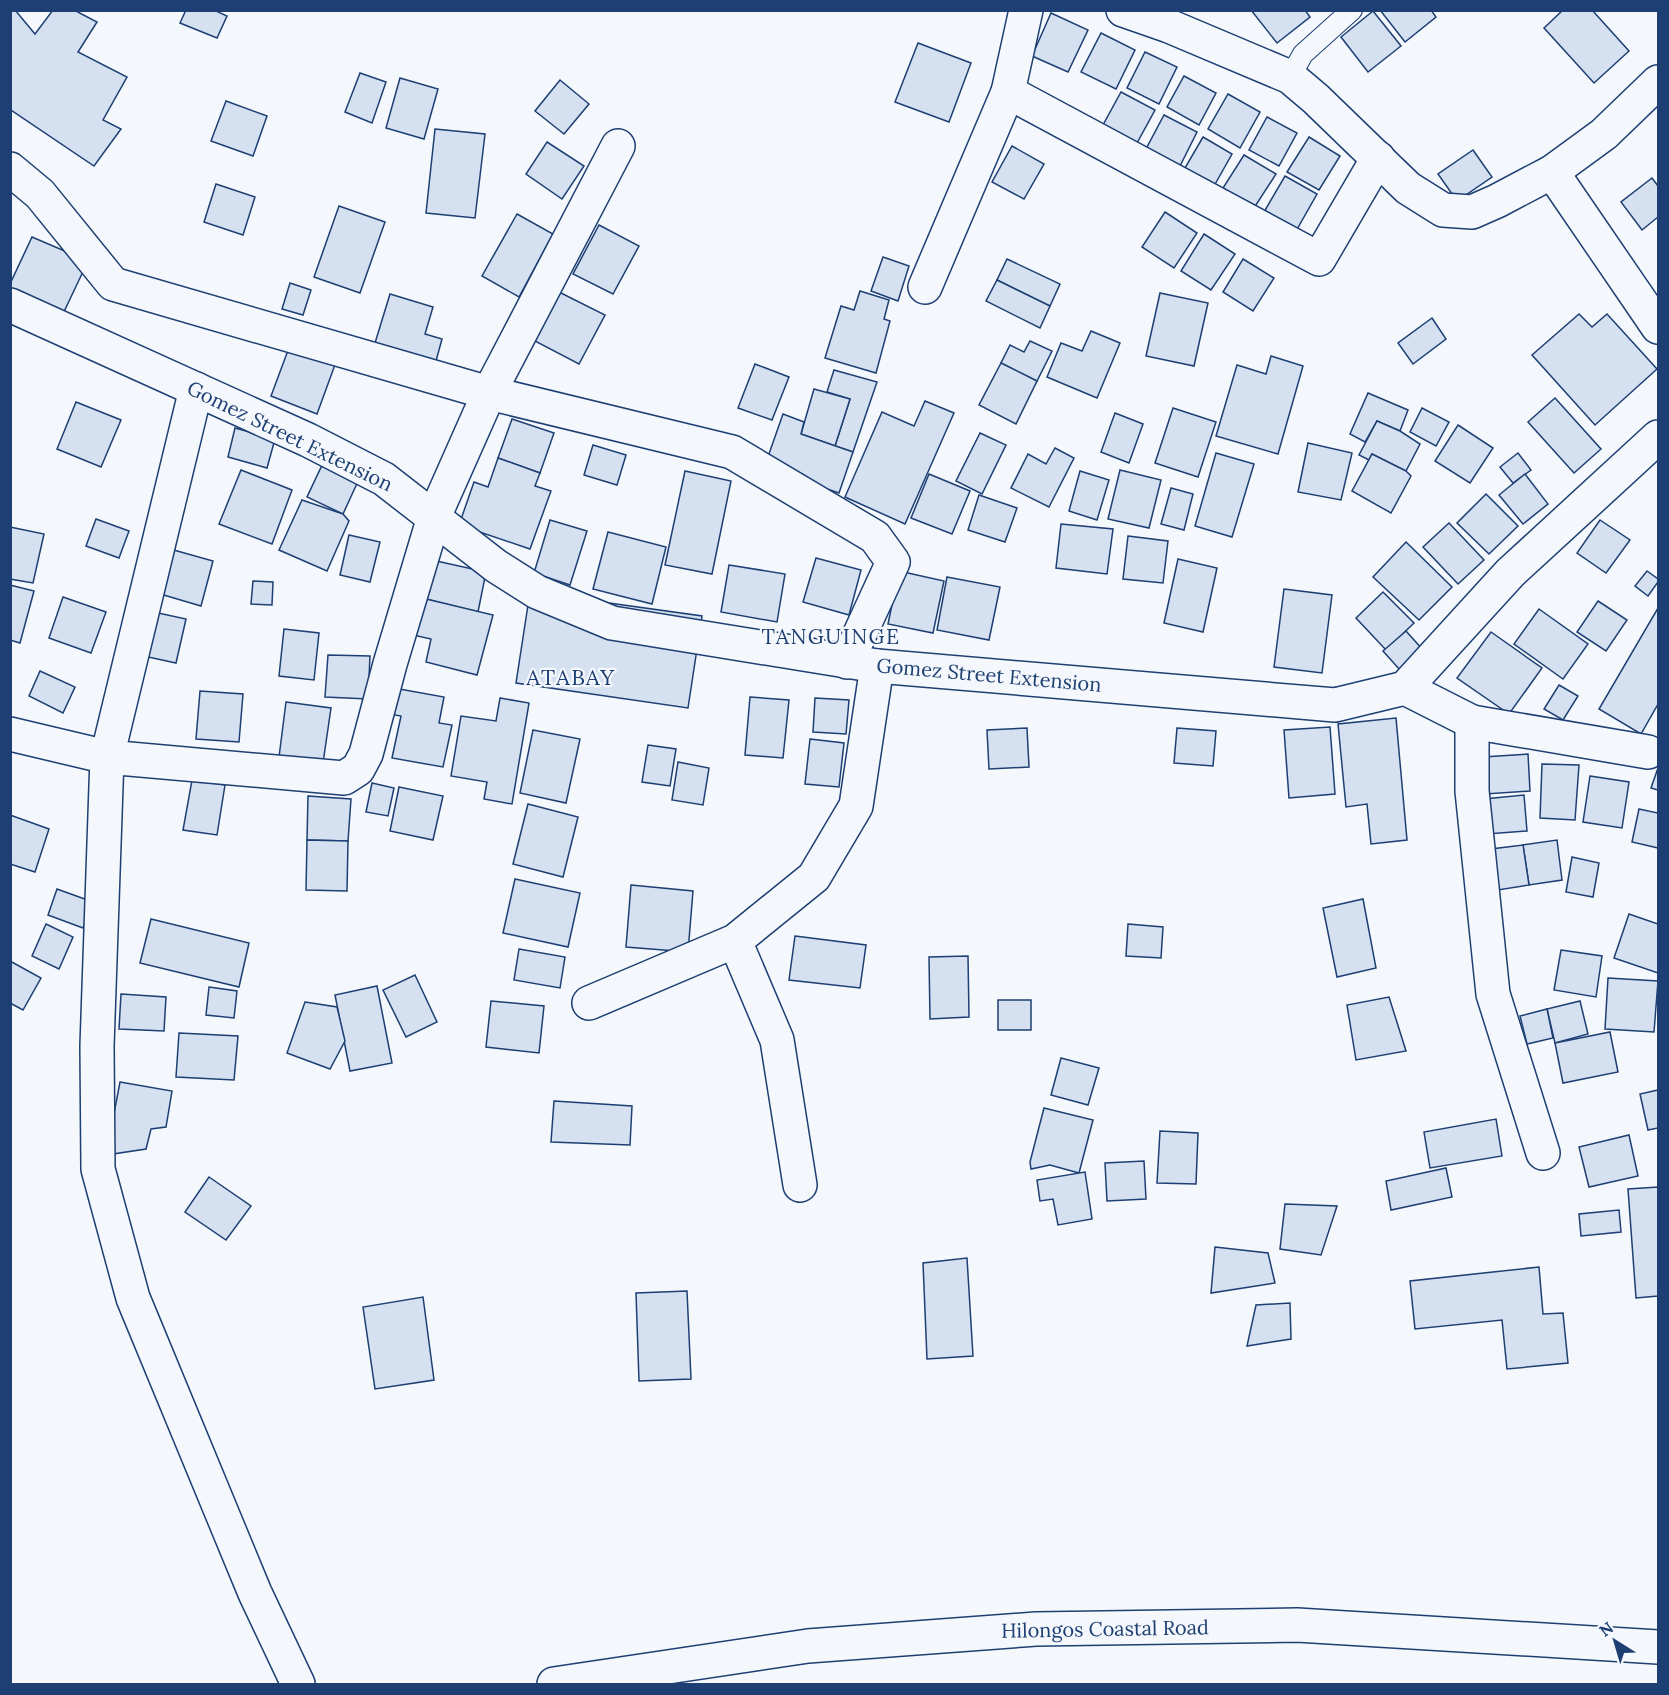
<svg xmlns="http://www.w3.org/2000/svg" width="1669" height="1695" viewBox="0 0 1669 1695" font-family="Lora,serif">
  <style>
    .building { fill: #d5e0f0; stroke: #1d3f73; stroke-width: 1.5 }
    .lines { fill: none; stroke-linecap: round; stroke-linejoin: round }
    .service-casing { stroke: #1d3f73; stroke-width: 22 }
    .minor-casing { stroke: #1d3f73; stroke-width: 36 }
    .tertiary-casing { stroke: #1d3f73; stroke-width: 36 }
    .service { stroke: #f4f7fb; stroke-width: 20 }
    .minor { stroke: #f4f7fb; stroke-width: 33 }
    .tertiary { stroke: #f4f7fb; stroke-width: 33 }
    .labels { text-anchor: middle; stroke-width: 4.5; stroke-linejoin: round; paint-order: stroke }
    .street-label { font-size: 20px; fill: #1d3f73; stroke: #f4f7fb }
    .neighbourhood-label { font-size: 21px; letter-spacing: 1.5px; fill: #1d3f73; stroke: #f4f7fb }
    .quarter-label { font-size: 22px; letter-spacing: 1.5px; fill: #1d3f73; stroke: #f4f7fb }
  </style>
  <rect width="100%" height="100%" fill="#f4f7fb"/>
  <g class="building">
    <path d="M 10,10 L 15,10 L 35,34 L 53,10 L 74,10 L 97,22 L 78,52 L 127,77 L 103,120 L 121,129 L 94,166 L 11,110 Z"/>
    <path d="M 186,10 L 214,10 L 227,16 L 217,38 L 180,23 Z"/>
    <path d="M 1251,10 L 1305,10 L 1310,17 L 1277,43 Z"/>
    <path d="M 1380,10 L 1431,10 L 1436,17 L 1405,42 Z"/>
    <path d="M 1563,10 L 1592,10 L 1629,51 L 1594,83 L 1544,28 Z"/>
    <path d="M 1373,11 L 1401,46 L 1368,72 L 1341,37 Z"/>
    <path d="M 1051,13 L 1088,30 L 1068,72 L 1032,56 Z"/>
    <path d="M 1101,33 L 1135,50 L 1116,89 L 1081,72 Z"/>
    <path d="M 918,43 L 971,63 L 949,122 L 895,102 Z"/>
    <path d="M 1145,52 L 1177,67 L 1159,104 L 1127,88 Z"/>
    <path d="M 360,73 L 386,82 L 372,123 L 345,112 Z"/>
    <path d="M 1184,76 L 1216,93 L 1199,125 L 1167,107 Z"/>
    <path d="M 400,78 L 438,89 L 424,139 L 386,128 Z"/>
    <path d="M 560,80 L 589,104 L 564,134 L 535,111 Z"/>
    <path d="M 1121,92 L 1155,110 L 1137,143 L 1103,125 Z"/>
    <path d="M 1228,94 L 1260,112 L 1240,148 L 1208,129 Z"/>
    <path d="M 226,101 L 267,116 L 253,156 L 211,141 Z"/>
    <path d="M 1164,115 L 1197,132 L 1180,166 L 1146,149 Z"/>
    <path d="M 1267,117 L 1297,133 L 1279,166 L 1249,150 Z"/>
    <path d="M 435,129 L 485,134 L 475,218 L 426,213 Z"/>
    <path d="M 1203,137 L 1232,154 L 1214,186 L 1185,168 Z"/>
    <path d="M 1309,137 L 1340,156 L 1319,190 L 1287,172 Z"/>
    <path d="M 547,142 L 584,166 L 562,199 L 526,174 Z"/>
    <path d="M 1012,146 L 1044,164 L 1024,199 L 992,182 Z"/>
    <path d="M 1473,150 L 1492,177 L 1457,201 L 1438,174 Z"/>
    <path d="M 1244,155 L 1276,174 L 1254,208 L 1223,188 Z"/>
    <path d="M 1285,176 L 1317,194 L 1296,231 L 1264,212 Z"/>
    <path d="M 1652,178 L 1658,186 L 1658,217 L 1642,230 L 1621,202 Z"/>
    <path d="M 216,184 L 255,197 L 243,235 L 204,222 Z"/>
    <path d="M 339,206 L 385,222 L 360,293 L 314,277 Z"/>
    <path d="M 1165,212 L 1197,233 L 1174,268 L 1142,247 Z"/>
    <path d="M 517,214 L 553,234 L 519,297 L 482,276 Z"/>
    <path d="M 599,225 L 639,246 L 613,294 L 573,274 Z"/>
    <path d="M 1204,234 L 1235,254 L 1211,290 L 1181,271 Z"/>
    <path d="M 32,237 L 88,261 L 61,318 L 10,296 L 10,284 Z"/>
    <path d="M 883,257 L 909,266 L 898,301 L 871,291 Z"/>
    <path d="M 1007,259 L 1060,284 L 1050,306 L 997,280 Z"/>
    <path d="M 1243,259 L 1274,278 L 1253,311 L 1223,292 Z"/>
    <path d="M 997,280 L 1050,306 L 1040,328 L 986,301 Z"/>
    <path d="M 290,283 L 311,290 L 303,315 L 282,309 Z"/>
    <path d="M 860,291 L 889,300 L 884,319 L 890,321 L 876,373 L 825,358 L 841,306 L 854,310 Z"/>
    <path d="M 559,292 L 605,315 L 579,364 L 533,340 Z"/>
    <path d="M 1160,293 L 1208,303 L 1194,366 L 1146,356 Z"/>
    <path d="M 390,294 L 433,307 L 425,334 L 442,339 L 436,361 L 375,343 Z"/>
    <path d="M 1579,314 L 1592,327 L 1607,314 L 1657,369 L 1595,425 L 1532,355 Z"/>
    <path d="M 1432,318 L 1446,339 L 1413,364 L 1398,343 Z"/>
    <path d="M 1091,331 L 1120,343 L 1097,398 L 1047,377 L 1061,343 L 1082,351 Z"/>
    <path d="M 1030,341 L 1052,351 L 1037,381 L 1001,363 L 1010,345 L 1024,352 Z"/>
    <path d="M 290,345 L 336,362 L 317,414 L 271,396 Z"/>
    <path d="M 1271,356 L 1303,366 L 1278,454 L 1216,436 L 1237,365 L 1266,374 Z"/>
    <path d="M 1001,363 L 1037,381 L 1016,424 L 979,405 Z"/>
    <path d="M 755,364 L 789,377 L 772,420 L 738,408 Z"/>
    <path d="M 834,370 L 877,382 L 853,452 L 835,446 L 850,399 L 827,392 Z"/>
    <path d="M 814,389 L 850,399 L 835,446 L 801,434 Z"/>
    <path d="M 1368,393 L 1408,410 L 1400,431 L 1377,421 L 1365,442 L 1350,434 Z"/>
    <path d="M 1555,398 L 1601,449 L 1574,473 L 1528,422 Z"/>
    <path d="M 925,401 L 954,413 L 905,524 L 845,497 L 882,412 L 914,426 Z"/>
    <path d="M 76,402 L 121,420 L 101,467 L 57,449 Z"/>
    <path d="M 1173,408 L 1216,422 L 1198,477 L 1155,463 Z"/>
    <path d="M 1422,408 L 1449,422 L 1436,446 L 1410,432 Z"/>
    <path d="M 1115,413 L 1143,424 L 1129,463 L 1101,452 Z"/>
    <path d="M 783,414 L 804,422 L 801,434 L 853,452 L 839,493 L 764,468 Z"/>
    <path d="M 512,419 L 554,433 L 540,473 L 498,458 Z"/>
    <path d="M 1377,421 L 1400,431 L 1420,444 L 1406,471 L 1372,454 L 1369,460 L 1359,455 Z"/>
    <path d="M 1458,425 L 1493,448 L 1470,483 L 1435,461 Z"/>
    <path d="M 235,428 L 275,439 L 267,468 L 228,457 Z"/>
    <path d="M 980,433 L 1006,445 L 982,494 L 956,481 Z"/>
    <path d="M 1308,443 L 1352,453 L 1341,500 L 1298,492 Z"/>
    <path d="M 593,445 L 626,455 L 617,485 L 584,475 Z"/>
    <path d="M 1055,448 L 1074,458 L 1049,507 L 1011,488 L 1028,454 L 1046,464 Z"/>
    <path d="M 1216,453 L 1254,464 L 1232,537 L 1195,526 Z"/>
    <path d="M 1518,453 L 1531,470 L 1513,483 L 1500,467 Z"/>
    <path d="M 1372,454 L 1406,471 L 1411,476 L 1391,513 L 1352,491 Z"/>
    <path d="M 498,458 L 540,473 L 535,486 L 551,491 L 530,549 L 459,525 L 474,482 L 488,487 Z"/>
    <path d="M 324,461 L 360,477 L 343,514 L 307,497 Z"/>
    <path d="M 241,470 L 292,490 L 272,544 L 219,524 Z"/>
    <path d="M 1120,470 L 1161,480 L 1149,528 L 1108,519 Z"/>
    <path d="M 685,471 L 731,481 L 712,574 L 665,565 Z"/>
    <path d="M 1080,471 L 1109,480 L 1097,520 L 1069,511 Z"/>
    <path d="M 929,474 L 970,491 L 952,534 L 911,518 Z"/>
    <path d="M 1525,474 L 1548,504 L 1523,524 L 1499,495 Z"/>
    <path d="M 1171,488 L 1193,494 L 1184,530 L 1161,524 Z"/>
    <path d="M 1486,494 L 1518,526 L 1489,554 L 1457,523 Z"/>
    <path d="M 979,495 L 1017,508 L 1005,542 L 968,530 Z"/>
    <path d="M 302,500 L 343,514 L 349,521 L 327,571 L 279,550 Z"/>
    <path d="M 96,519 L 129,531 L 119,558 L 86,546 Z"/>
    <path d="M 550,520 L 587,531 L 570,585 L 534,573 Z"/>
    <path d="M 1600,520 L 1630,540 L 1606,573 L 1577,553 Z"/>
    <path d="M 1449,523 L 1484,560 L 1458,584 L 1423,547 Z"/>
    <path d="M 1061,524 L 1113,529 L 1107,574 L 1056,568 Z"/>
    <path d="M 10,527 L 44,534 L 33,583 L 10,579 Z"/>
    <path d="M 608,532 L 666,547 L 652,604 L 593,589 Z"/>
    <path d="M 349,535 L 380,542 L 370,582 L 340,575 Z"/>
    <path d="M 1128,536 L 1168,541 L 1163,583 L 1123,579 Z"/>
    <path d="M 1406,542 L 1452,587 L 1419,620 L 1373,577 Z"/>
    <path d="M 163,547 L 213,561 L 201,606 L 150,591 Z"/>
    <path d="M 816,558 L 861,570 L 849,615 L 803,602 Z"/>
    <path d="M 1178,559 L 1217,568 L 1203,632 L 1164,623 Z"/>
    <path d="M 432,560 L 486,572 L 478,612 L 422,598 Z"/>
    <path d="M 729,565 L 785,574 L 777,622 L 721,612 Z"/>
    <path d="M 899,571 L 944,581 L 933,633 L 888,624 Z"/>
    <path d="M 1647,571 L 1658,579 L 1658,582 L 1648,596 L 1635,586 Z"/>
    <path d="M 947,577 L 1000,587 L 989,640 L 937,630 Z"/>
    <path d="M 253,581 L 273,582 L 272,605 L 251,604 Z"/>
    <path d="M 10,585 L 34,591 L 20,643 L 10,640 Z"/>
    <path d="M 1284,589 L 1332,595 L 1322,673 L 1274,667 Z"/>
    <path d="M 530,592 L 702,616 L 688,708 L 516,683 Z"/>
    <path d="M 1383,592 L 1414,623 L 1386,650 L 1356,618 Z"/>
    <path d="M 63,597 L 106,612 L 91,653 L 49,638 Z"/>
    <path d="M 422,598 L 493,615 L 477,675 L 426,662 L 431,639 L 413,635 Z"/>
    <path d="M 1598,601 L 1627,620 L 1606,651 L 1577,632 Z"/>
    <path d="M 1658,608 L 1658,704 L 1641,734 L 1599,709 Z"/>
    <path d="M 1539,609 L 1588,644 L 1563,679 L 1514,644 Z"/>
    <path d="M 149,611 L 186,619 L 176,663 L 139,655 Z"/>
    <path d="M 284,629 L 319,633 L 314,680 L 279,676 Z"/>
    <path d="M 1406,631 L 1423,650 L 1400,670 L 1383,651 Z"/>
    <path d="M 1491,632 L 1542,668 L 1509,714 L 1457,678 Z"/>
    <path d="M 328,655 L 370,656 L 368,699 L 325,697 Z"/>
    <path d="M 40,671 L 75,687 L 63,713 L 29,696 Z"/>
    <path d="M 1559,685 L 1578,696 L 1563,720 L 1544,709 Z"/>
    <path d="M 394,688 L 444,697 L 439,723 L 452,725 L 443,767 L 392,758 L 401,716 L 389,714 Z"/>
    <path d="M 200,691 L 243,694 L 239,742 L 196,739 Z"/>
    <path d="M 750,697 L 789,700 L 783,758 L 745,755 Z"/>
    <path d="M 500,698 L 529,703 L 512,804 L 484,799 L 487,782 L 451,776 L 461,716 L 496,721 Z"/>
    <path d="M 815,698 L 849,700 L 846,734 L 813,732 Z"/>
    <path d="M 286,702 L 331,708 L 323,763 L 279,757 Z"/>
    <path d="M 1396,718 L 1407,840 L 1371,844 L 1367,804 L 1346,807 L 1338,724 Z"/>
    <path d="M 1330,727 L 1335,794 L 1289,798 L 1284,730 Z"/>
    <path d="M 1027,728 L 1029,767 L 989,769 L 987,730 Z"/>
    <path d="M 1177,728 L 1216,731 L 1213,766 L 1174,763 Z"/>
    <path d="M 533,730 L 580,739 L 566,803 L 520,793 Z"/>
    <path d="M 810,739 L 844,743 L 839,787 L 805,784 Z"/>
    <path d="M 648,745 L 676,749 L 670,786 L 642,782 Z"/>
    <path d="M 1528,754 L 1530,791 L 1485,794 L 1483,757 Z"/>
    <path d="M 678,762 L 709,768 L 703,805 L 672,800 Z"/>
    <path d="M 1542,764 L 1579,765 L 1575,820 L 1540,818 Z"/>
    <path d="M 1658,768 L 1658,790 L 1651,788 Z"/>
    <path d="M 1590,776 L 1629,782 L 1622,828 L 1583,822 Z"/>
    <path d="M 192,780 L 225,785 L 217,835 L 183,830 Z"/>
    <path d="M 372,783 L 394,788 L 388,816 L 366,812 Z"/>
    <path d="M 399,787 L 443,796 L 433,840 L 390,831 Z"/>
    <path d="M 1524,795 L 1527,831 L 1487,834 L 1484,799 Z"/>
    <path d="M 308,796 L 351,799 L 348,841 L 307,840 Z"/>
    <path d="M 528,804 L 578,817 L 563,877 L 513,864 Z"/>
    <path d="M 1639,809 L 1658,813 L 1658,848 L 1632,842 Z"/>
    <path d="M 10,815 L 49,829 L 35,872 L 10,864 Z"/>
    <path d="M 307,840 L 348,841 L 347,891 L 306,890 Z"/>
    <path d="M 1557,840 L 1562,880 L 1529,885 L 1523,845 Z"/>
    <path d="M 1523,845 L 1529,885 L 1498,890 L 1491,849 Z"/>
    <path d="M 1572,857 L 1599,863 L 1593,897 L 1566,892 Z"/>
    <path d="M 515,879 L 580,893 L 568,947 L 503,933 Z"/>
    <path d="M 631,885 L 693,891 L 688,952 L 626,947 Z"/>
    <path d="M 57,889 L 93,902 L 83,928 L 48,915 Z"/>
    <path d="M 1363,899 L 1376,968 L 1337,977 L 1323,908 Z"/>
    <path d="M 1629,914 L 1658,924 L 1658,973 L 1614,958 Z"/>
    <path d="M 151,919 L 249,943 L 239,987 L 140,963 Z"/>
    <path d="M 46,924 L 73,937 L 59,969 L 32,956 Z"/>
    <path d="M 1128,924 L 1163,927 L 1161,958 L 1126,956 Z"/>
    <path d="M 795,936 L 866,945 L 860,988 L 789,980 Z"/>
    <path d="M 519,949 L 565,957 L 560,988 L 514,980 Z"/>
    <path d="M 1561,950 L 1602,956 L 1596,997 L 1554,990 Z"/>
    <path d="M 968,956 L 969,1017 L 930,1019 L 929,957 Z"/>
    <path d="M 10,961 L 41,978 L 23,1010 L 10,1003 Z"/>
    <path d="M 415,975 L 437,1022 L 406,1037 L 383,990 Z"/>
    <path d="M 1608,978 L 1658,981 L 1654,1032 L 1605,1029 Z"/>
    <path d="M 377,986 L 392,1063 L 350,1071 L 335,995 Z"/>
    <path d="M 209,987 L 237,991 L 234,1018 L 206,1015 Z"/>
    <path d="M 121,994 L 166,997 L 164,1031 L 119,1029 Z"/>
    <path d="M 1389,997 L 1406,1051 L 1356,1060 L 1347,1005 Z"/>
    <rect x="998" y="1000" width="33" height="30"/>
    <path d="M 491,1001 L 544,1006 L 539,1053 L 486,1047 Z"/>
    <path d="M 1580,1001 L 1588,1034 L 1555,1043 L 1547,1009 Z"/>
    <path d="M 305,1002 L 337,1007 L 345,1041 L 330,1069 L 287,1053 Z"/>
    <path d="M 1547,1009 L 1553,1038 L 1527,1044 L 1520,1016 Z"/>
    <path d="M 1610,1032 L 1618,1072 L 1563,1083 L 1555,1043 Z"/>
    <path d="M 179,1033 L 238,1036 L 234,1080 L 176,1077 Z"/>
    <path d="M 1061,1058 L 1099,1068 L 1088,1105 L 1051,1095 Z"/>
    <path d="M 120,1082 L 172,1091 L 166,1127 L 151,1129 L 146,1149 L 106,1155 Z"/>
    <path d="M 1658,1090 L 1658,1128 L 1648,1130 L 1640,1094 Z"/>
    <path d="M 554,1101 L 632,1106 L 630,1145 L 551,1142 Z"/>
    <path d="M 1044,1108 L 1093,1120 L 1079,1173 L 1050,1165 L 1031,1169 L 1030,1162 Z"/>
    <path d="M 1496,1119 L 1502,1156 L 1430,1168 L 1424,1132 Z"/>
    <path d="M 1160,1131 L 1198,1133 L 1196,1184 L 1157,1183 Z"/>
    <path d="M 1629,1135 L 1638,1176 L 1589,1187 L 1579,1147 Z"/>
    <path d="M 1144,1161 L 1146,1199 L 1107,1201 L 1105,1163 Z"/>
    <path d="M 1446,1168 L 1452,1197 L 1391,1210 L 1386,1181 Z"/>
    <path d="M 1085,1172 L 1092,1219 L 1058,1225 L 1053,1199 L 1040,1201 L 1037,1180 Z"/>
    <path d="M 209,1177 L 251,1206 L 226,1240 L 185,1212 Z"/>
    <path d="M 1658,1187 L 1658,1296 L 1636,1298 L 1628,1189 Z"/>
    <path d="M 1285,1204 L 1337,1206 L 1321,1255 L 1280,1249 Z"/>
    <path d="M 1619,1210 L 1621,1232 L 1581,1236 L 1579,1214 Z"/>
    <path d="M 1215,1247 L 1268,1253 L 1275,1283 L 1211,1293 Z"/>
    <path d="M 967,1258 L 973,1356 L 927,1359 L 923,1263 Z"/>
    <path d="M 1539,1267 L 1543,1314 L 1563,1313 L 1568,1363 L 1507,1369 L 1502,1320 L 1415,1329 L 1410,1281 Z"/>
    <path d="M 687,1291 L 691,1379 L 639,1381 L 636,1293 Z"/>
    <path d="M 423,1297 L 434,1380 L 375,1389 L 363,1307 Z"/>
    <path d="M 1290,1303 L 1291,1339 L 1247,1346 L 1256,1305 Z"/>
  </g>
  <g class="lines">
    <defs>
      <path id="service" d="M 1290,77 L 1303,54 L 1352,10"/>
      <g id="minor">
        <path d="M 1026,10 L 1008,92 L 1319,259 L 1378,158"/>
        <path d="M 1123,10 L 1169,26 L 1290,77 L 1316,99 L 1408,188 L 1443,210 L 1472,212 L 1497,201 L 1552,172 L 1604,134 L 1658,82"/>
        <path d="M 10,169 L 40,194 L 113,284 L 489,393 L 732,452 L 875,537 L 893,562 L 847,662"/>
        <path d="M 1552,172 L 1658,327"/>
        <path d="M 925,287 L 1008,92"/>
        <path d="M 10,305 L 308,440 L 384,479 L 496,566 L 537,592 L 612,623 L 877,666 L 1335,705 L 1405,688 L 1510,573 L 1658,437"/>
        <path d="M 1405,688 L 1472,722 L 1472,791 L 1493,994 L 1543,1153"/>
        <path d="M 1472,722 L 1648,752"/>
        <path d="M 10,734 L 107,757 L 196,389"/>
        <path d="M 735,941 L 777,1040 L 800,1185"/>
        <path d="M 589,1003 L 735,941 L 814,877 L 856,806 L 877,666"/>
        <path d="M 298,1684 L 255,1593 L 133,1298 L 98,1169 L 97,1046 L 107,757 L 344,778 L 358,769 L 366,754 L 390,664 L 434,517 L 489,393 L 618,146"/>
      </g>
      <path id="tertiary" d="M 554,1684 L 808,1646 L 1036,1629 L 1297,1625 L 1658,1647"/>
    </defs>
    <use href="#service" class="service-casing"/>
    <use href="#minor" class="minor-casing"/>
    <use href="#tertiary" class="tertiary-casing"/>
    <use href="#service" class="service"/>
    <use href="#minor" class="minor"/>
    <use href="#tertiary" class="tertiary"/>
  </g>
  <g class="labels">
    <g class="street-label">
      <text transform="translate(290 436) rotate(26)" y="7">Gomez Street Extension</text>
      <text transform="translate(989 675) rotate(5)" y="7">Gomez Street Extension</text>
      <text transform="translate(1105 1629) rotate(-1)" y="7">Hilongos Coastal Road</text>
    </g>
    <g class="neighbourhood-label">
      <text x="831" y="644">TANGUINGE</text>
    </g>
    <g class="quarter-label">
      <text x="571" y="685">ATABAY</text>
    </g>
  </g>
  <rect width="1669" height="1695" fill="none" stroke="#1d3f73" stroke-width="24"/>
  <g transform="translate(1615 1641) rotate(323)" stroke="#f4f7fb" stroke-width="4.5" paint-order="stroke">
  <path d="M0-4.5L10 22L0 15L-10 22Z" fill="#1d3f73"/>
  <text y="-9" font-size="16" font-weight="bold" text-anchor="middle" fill="#1d3f73">N</text>
  </g>
</svg>
